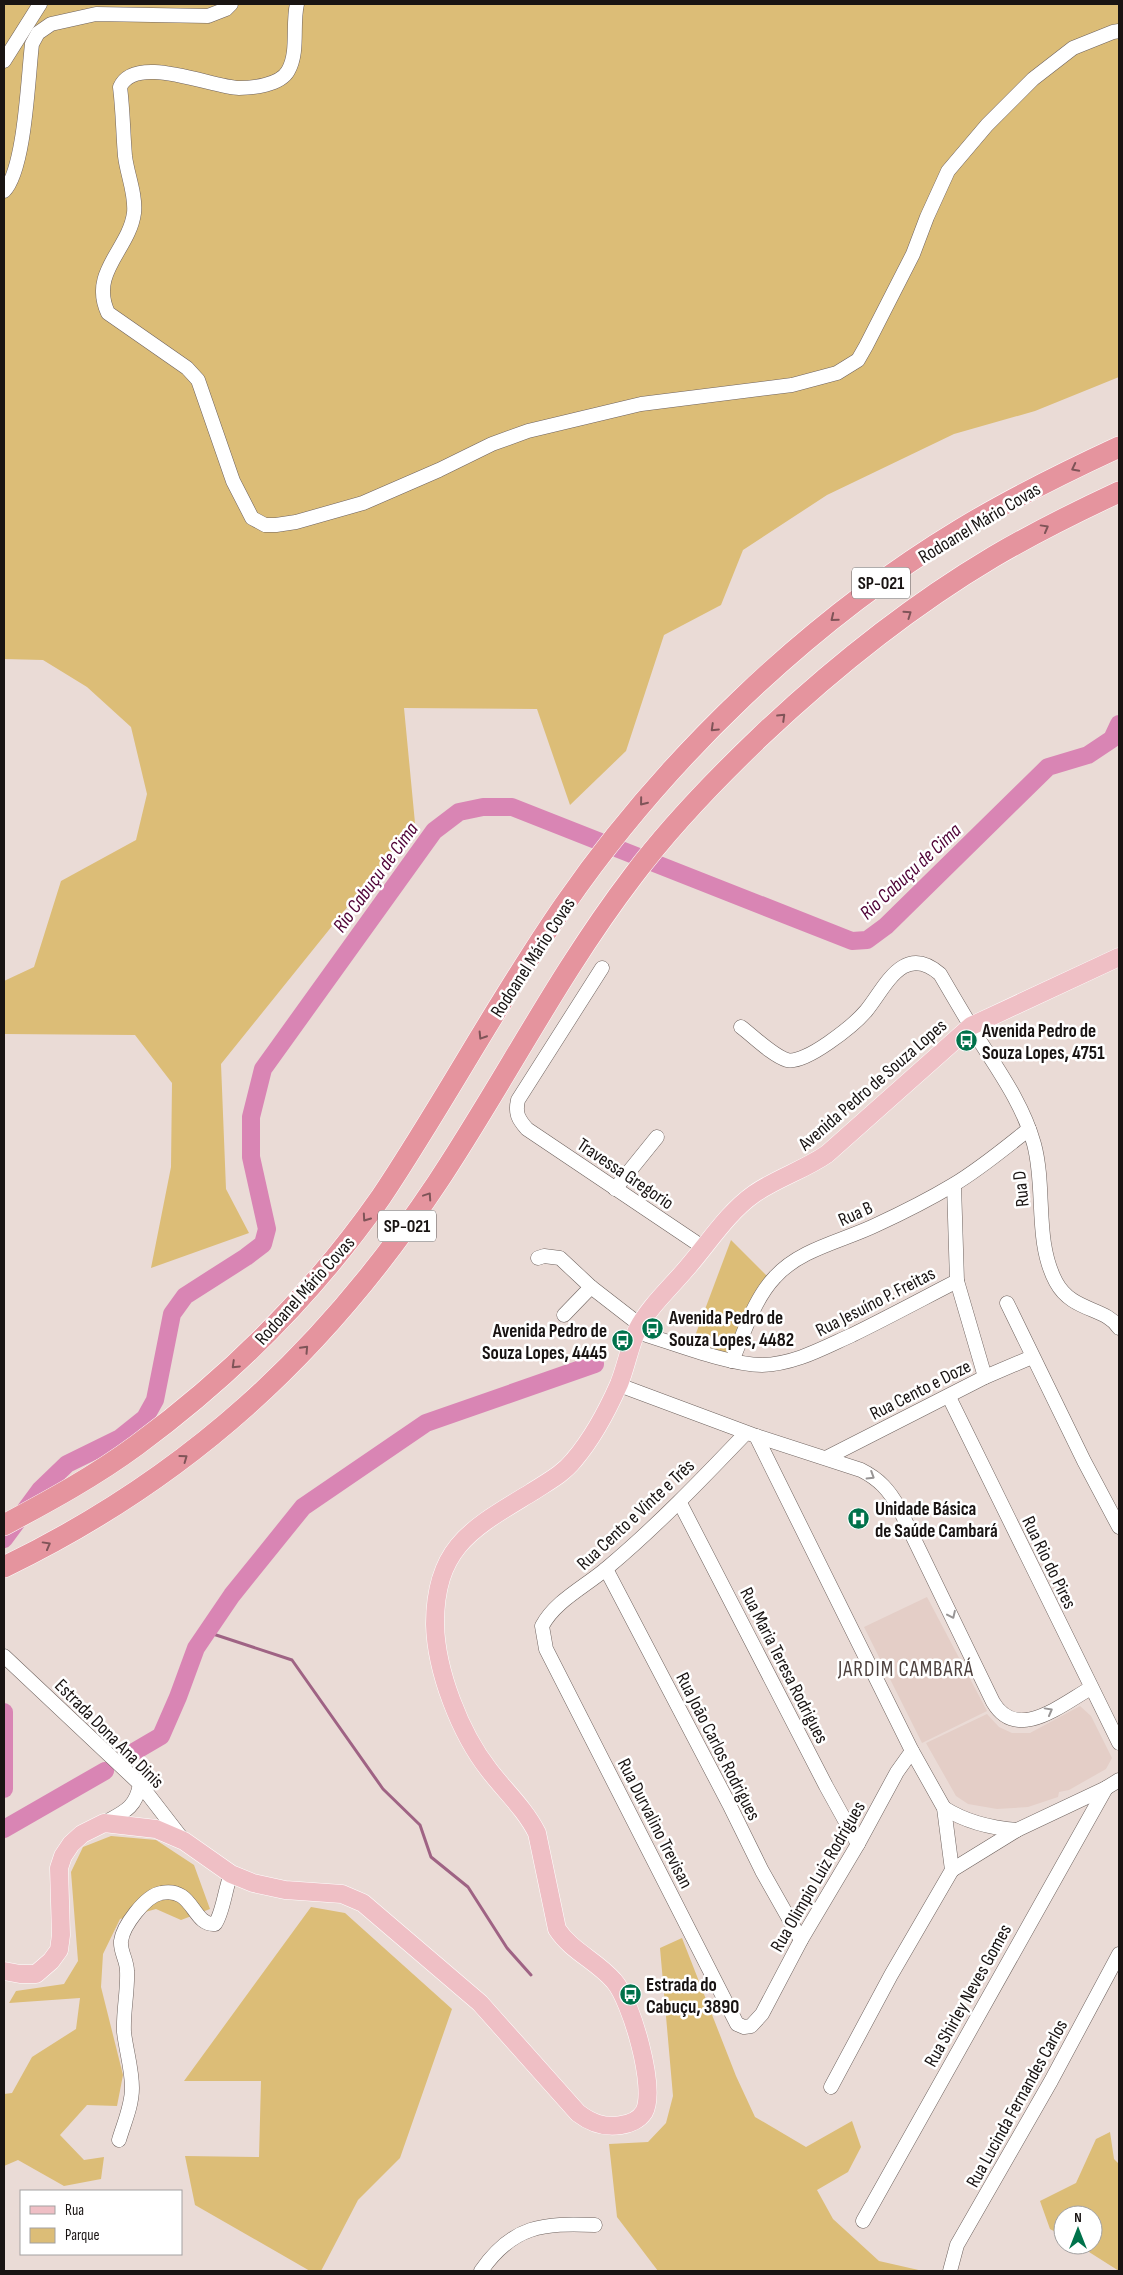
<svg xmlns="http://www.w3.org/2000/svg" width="1123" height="2275" viewBox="0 0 1123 2275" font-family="'Sofia Sans Condensed',sans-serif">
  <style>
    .built { fill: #e4cec7 }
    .green { fill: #dcbd77 }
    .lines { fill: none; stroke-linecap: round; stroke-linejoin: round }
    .stream { stroke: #9f6384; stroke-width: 3 }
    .river { stroke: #d985b4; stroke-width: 18 }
    .minor-casing { stroke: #6e625e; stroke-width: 15 }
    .major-casing { stroke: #fff; stroke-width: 19 }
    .highway-casing { stroke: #fff; stroke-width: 22 }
    .minor { stroke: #fff; stroke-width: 14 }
    .major { stroke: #efbfc5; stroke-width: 18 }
    .highway { stroke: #e5949e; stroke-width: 21 }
    .oneway { stroke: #7f5458 }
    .oneway2 { stroke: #989595 }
    .labels { text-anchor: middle; stroke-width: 5; stroke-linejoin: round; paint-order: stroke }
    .shield { fill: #fff; stroke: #5e5a5a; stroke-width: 1 }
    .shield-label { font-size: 18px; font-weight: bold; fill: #191413 }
    .street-label { font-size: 19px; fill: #191413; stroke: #fff }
    .poi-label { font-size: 19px; font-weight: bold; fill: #191413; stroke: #fff; text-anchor: start }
    .water-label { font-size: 20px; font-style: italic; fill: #4f0236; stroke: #fff }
    .quarter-label { font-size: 21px; letter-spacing: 1px; fill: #4d413e; stroke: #fff }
  </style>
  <rect width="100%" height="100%" fill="#eadbd6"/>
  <g class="built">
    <path d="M 927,1597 L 987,1711 L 922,1743 L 864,1627 Z"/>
    <path d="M 1080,1706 L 1091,1716 L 1112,1758 L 1106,1769 L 1069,1790 L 1059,1792 L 1058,1797 L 1028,1807 L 997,1809 L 968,1804 L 956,1796 L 926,1743 L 987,1714 L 999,1727 L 1012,1733 L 1030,1733 Z"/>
  </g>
  <g class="green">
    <path d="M 4,4 L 1119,4 L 1119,377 L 1035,411 L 954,434 L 827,495 L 743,550 L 721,605 L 664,635 L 626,751 L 570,805 L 537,709 L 404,708 L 415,823 L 221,1064 L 226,1189 L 249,1233 L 151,1268 L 171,1167 L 172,1083 L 135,1035 L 4,1034 L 4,981 L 34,967 L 61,881 L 136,840 L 147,794 L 131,727 L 87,687 L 43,660 L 4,659 Z"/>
    <path d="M 731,1240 L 768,1277 L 728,1354 L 692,1344 Z"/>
    <path d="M 111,1836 L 156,1840 L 194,1865 L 210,1909 L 181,1920 L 156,1909 L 120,1919 L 103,1954 L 101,1987 L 123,2075 L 117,2106 L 87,2105 L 60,2135 L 84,2160 L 104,2157 L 101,2179 L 64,2186 L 18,2160 L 4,2166 L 4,2094 L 12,2093 L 32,2057 L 76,2029 L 80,1998 L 9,2003 L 16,1991 L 64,1984 L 78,1961 L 71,1872 L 83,1847 Z"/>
    <path d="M 311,1907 L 345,1913 L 452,2009 L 400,2158 L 358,2200 L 321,2271 L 310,2271 L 195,2205 L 185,2156 L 259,2157 L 261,2081 L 184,2081 Z"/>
    <path d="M 682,1938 L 736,2076 L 755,2117 L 806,2147 L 852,2121 L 861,2147 L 848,2172 L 817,2190 L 833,2219 L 879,2261 L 923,2271 L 658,2271 L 617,2217 L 609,2144 L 648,2142 L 666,2123 L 673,2096 L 660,1948 Z"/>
    <path d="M 1110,2132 L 1114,2159 L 1119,2164 L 1119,2271 L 1078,2245 L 1093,2245 L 1093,2215 L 1063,2215 L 1063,2236 L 1050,2229 L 1040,2201 L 1076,2183 L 1096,2139 Z"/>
  </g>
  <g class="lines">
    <path class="stream" d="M 207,1632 L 292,1660 L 383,1789 L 420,1825 L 431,1857 L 468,1887 L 507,1948 L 531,1975"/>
    <g class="river">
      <path d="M 4,1539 L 40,1490 L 67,1464 L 120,1438 L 145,1418 L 155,1400 L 172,1314 L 185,1296 L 246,1257 L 263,1244 L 267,1229 L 251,1157 L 251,1117 L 263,1069 L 434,831 L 459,812 L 483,807 L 512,807 L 852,941 L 867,940 L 886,926 L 1048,767 L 1088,755 L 1112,739 L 1119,724"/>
      <path d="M 4,1712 L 4,1789"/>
      <path d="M 132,1753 L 161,1736 L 178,1697 L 196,1648 L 232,1595 L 303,1507 L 426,1423 L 595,1364"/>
      <path d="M 4,1829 L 105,1771"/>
    </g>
    <defs>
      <g id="minor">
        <path d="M 297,4 C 292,25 299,52 288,71 C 280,85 253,88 239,88 C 211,87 135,53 120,87 C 123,110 123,133 125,156 C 127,174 136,194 134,213 C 129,250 89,272 108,313 L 187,368 L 198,380 L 233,481 L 252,518 L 265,525 L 276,525 L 296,522 L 363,503 L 439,470 L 492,444 L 528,431 L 641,404 L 792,385 L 837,373 L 858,360 L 866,346 L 913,254 L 927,217 L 948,171 L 987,125 L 1033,79 L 1073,48 L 1113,32 L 1119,31"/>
        <path d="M 4,61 L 40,4"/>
        <path d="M 4,191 C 25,170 28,77 32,44 L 38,33 L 51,24 L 96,14 L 208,16 L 226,9 L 231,4"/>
        <path d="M 602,968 L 518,1100 C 515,1113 518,1119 527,1129 L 704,1248"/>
        <path d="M 741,1027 C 753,1036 773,1056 787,1060 C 805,1065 854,1025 866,1011 C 885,988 903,942 940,974 C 954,998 968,1022 983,1046 C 1003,1077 1024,1108 1034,1144 C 1046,1188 1034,1241 1056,1282 C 1072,1312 1106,1307 1119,1328"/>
        <path d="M 954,1185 L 957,1281 L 985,1377"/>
        <path d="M 615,1189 L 657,1137"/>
        <path d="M 538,1258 L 544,1256 L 560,1258 L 591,1287 L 640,1325"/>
        <path d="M 1007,1303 L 1084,1461 L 1119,1527"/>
        <path d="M 564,1315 L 591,1287"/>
        <path d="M 637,1332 C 671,1342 728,1365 762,1365 C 795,1364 823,1348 852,1335 C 887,1318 922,1299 957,1281"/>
        <path d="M 732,1361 C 744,1333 754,1299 775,1277 C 800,1249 843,1241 876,1225 C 902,1213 928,1200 953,1185 C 980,1169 1005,1148 1029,1129"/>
        <path d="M 619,1385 L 756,1436 L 861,1470 C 879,1479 889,1490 899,1508 L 993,1702 C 1017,1743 1062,1704 1091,1688"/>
        <path d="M 949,1397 L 1119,1743"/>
        <path d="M 746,1433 C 701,1480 657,1526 607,1568 C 586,1586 555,1601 542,1626 L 546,1649 L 737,2024 L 744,2027 L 751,2026 L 762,2014 L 801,1940 L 858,1844 L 897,1772 L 912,1751"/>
        <path d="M 756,1436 L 912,1751 L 944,1808 L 952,1870 L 891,1975 L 831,2087"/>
        <path d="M 826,1458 L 985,1377 L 1032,1357"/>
        <path d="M 680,1503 L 826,1786 L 858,1844"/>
        <path d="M 606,1569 L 729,1804 L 762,1871 L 801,1940"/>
        <path d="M 4,1656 L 140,1784 L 184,1841"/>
        <path d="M 944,1808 C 966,1822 991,1828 1017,1830"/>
        <path d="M 104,1823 C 124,1812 136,1808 140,1784"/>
        <path d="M 952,1870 L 1017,1830 L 1106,1788 L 1119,1780"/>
        <path d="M 119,2140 C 124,2123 132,2106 132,2088 C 132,2069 126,2050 124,2032 C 123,2011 128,1991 127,1971 C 127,1960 120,1952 121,1941 C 123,1926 145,1896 161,1893 C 194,1886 192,1926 215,1924 C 223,1913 225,1889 231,1874"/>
        <path d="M 863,2221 L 1106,1788"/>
        <path d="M 481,2271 C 513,2225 543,2223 595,2225"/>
        <path d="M 950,2271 L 957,2245 L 1051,2081 L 1119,1954"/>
      </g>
      <path id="major" d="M 4,1971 L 20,1974 L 36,1974 L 51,1961 L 59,1950 L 61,1935 L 59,1868 L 63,1856 L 71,1844 L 82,1834 L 104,1823 L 156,1829 L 184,1841 L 231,1874 L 253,1883 L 285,1890 L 342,1894 L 363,1903 L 480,2003 L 578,2113 C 591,2123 604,2128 621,2125 C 629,2124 639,2120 644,2112 C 657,2089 631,2000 614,1981 C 597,1961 571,1951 557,1929 L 537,1833 C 525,1809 505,1791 489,1770 C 460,1733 436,1671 435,1624 C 435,1546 473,1528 532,1492 C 547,1482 563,1474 574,1460 C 591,1440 608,1409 619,1384 C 626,1367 629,1348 637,1330 C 648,1308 670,1288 686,1269 C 708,1244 727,1213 754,1194 C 777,1178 804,1170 827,1154 L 971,1026 L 1119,957"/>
      <g id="highway">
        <path d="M 4,1525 C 49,1501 95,1476 137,1445 C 232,1375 314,1293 381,1197 C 445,1101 499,999 565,904 C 666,758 809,621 961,529 C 1012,498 1065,472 1119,447"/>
        <path d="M 4,1567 C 188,1478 324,1353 437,1183 C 504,1082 559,973 633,876 C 671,825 715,780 761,736 C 832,669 909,607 993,557 C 1034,533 1076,512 1119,492"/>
      </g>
    </defs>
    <use href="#minor" class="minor-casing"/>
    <use href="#major" class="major-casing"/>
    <use href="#highway" class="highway-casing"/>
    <use href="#minor" class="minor"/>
    <use href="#major" class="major"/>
    <use href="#highway" class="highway"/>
  </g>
  <defs><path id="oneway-chevron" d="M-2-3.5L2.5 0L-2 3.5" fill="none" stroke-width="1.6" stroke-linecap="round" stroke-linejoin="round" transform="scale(1.25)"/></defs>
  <g class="oneway">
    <use href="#oneway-chevron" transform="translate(1075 468) rotate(153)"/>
    <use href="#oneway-chevron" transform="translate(1045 528) rotate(-29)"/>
    <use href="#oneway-chevron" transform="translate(908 614) rotate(-35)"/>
    <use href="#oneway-chevron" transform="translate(834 618) rotate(141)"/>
    <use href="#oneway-chevron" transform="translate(782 717) rotate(-44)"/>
    <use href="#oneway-chevron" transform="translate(714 728) rotate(136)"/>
    <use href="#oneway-chevron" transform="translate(643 802) rotate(129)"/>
    <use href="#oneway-chevron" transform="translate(482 1036) rotate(122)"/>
    <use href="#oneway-chevron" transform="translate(428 1196) rotate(-56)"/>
    <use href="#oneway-chevron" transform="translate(366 1218) rotate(125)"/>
    <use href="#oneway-chevron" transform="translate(305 1349) rotate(-47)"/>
    <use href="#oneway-chevron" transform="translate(235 1365) rotate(136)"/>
    <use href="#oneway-chevron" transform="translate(184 1458) rotate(-36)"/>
    <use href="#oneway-chevron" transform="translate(47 1545) rotate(-29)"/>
  </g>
  <g class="oneway2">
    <use href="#oneway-chevron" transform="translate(871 1476) rotate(32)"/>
    <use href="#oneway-chevron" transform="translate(952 1615) rotate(65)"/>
    <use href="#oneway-chevron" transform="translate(1049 1711) rotate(-29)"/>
  </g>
  <defs>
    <symbol id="bus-disc" viewBox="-11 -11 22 22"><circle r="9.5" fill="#00724b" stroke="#fff"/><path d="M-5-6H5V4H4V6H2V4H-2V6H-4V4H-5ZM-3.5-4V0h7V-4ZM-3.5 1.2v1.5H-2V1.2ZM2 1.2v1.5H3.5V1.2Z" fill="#fff"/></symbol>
    <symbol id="hospital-disc" viewBox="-11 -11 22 22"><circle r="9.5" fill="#00724b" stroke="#fff"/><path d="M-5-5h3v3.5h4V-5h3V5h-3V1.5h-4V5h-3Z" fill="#fff"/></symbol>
  </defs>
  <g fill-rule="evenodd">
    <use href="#bus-disc" x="954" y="1028" width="25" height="25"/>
    <use href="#bus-disc" x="640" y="1316" width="25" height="25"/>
    <use href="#bus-disc" x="610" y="1328" width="25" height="25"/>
    <use href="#hospital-disc" x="846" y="1506" width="25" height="25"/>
    <use href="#bus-disc" x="618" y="1982" width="25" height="25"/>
  </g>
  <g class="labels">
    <g class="shield">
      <rect x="852" y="567.5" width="58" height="31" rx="4"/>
      <rect x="378" y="1210.5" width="58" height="31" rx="4"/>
    </g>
    <g class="shield-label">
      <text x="881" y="589">SP-021</text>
      <text x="407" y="1232">SP-021</text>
    </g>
    <g class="street-label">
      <text transform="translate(979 522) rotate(-31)" y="7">Rodoanel Mário Covas</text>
      <text transform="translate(532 957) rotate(-57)" y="7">Rodoanel Mário Covas</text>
      <text transform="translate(872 1084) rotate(-41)" y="7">Avenida Pedro de Souza Lopes</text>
      <text transform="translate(626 1173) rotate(34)" y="7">Travessa Gregorio</text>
      <text transform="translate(1020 1189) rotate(-96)" y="7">Rua D</text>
      <text transform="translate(855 1213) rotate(-24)" y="7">Rua B</text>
      <text transform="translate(304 1290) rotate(-48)" y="7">Rodoanel Mário Covas</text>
      <text transform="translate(875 1301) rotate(-27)" y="7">Rua Jesuíno P. Freitas</text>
      <text transform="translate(920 1389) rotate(-27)" y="7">Rua Cento e Doze</text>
      <text transform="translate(635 1514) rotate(-43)" y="7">Rua Cento e Vinte e Três</text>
      <text transform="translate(1050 1562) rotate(64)" y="7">Rua Rio do Pires</text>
      <text transform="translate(785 1665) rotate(63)" y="7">Rua Maria Teresa Rodrigues</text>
      <text transform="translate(110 1733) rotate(45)" y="7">Estrada Dona Ana Dinis</text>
      <text transform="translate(719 1746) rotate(63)" y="7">Rua João Carlos Rodrigues</text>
      <text transform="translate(656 1823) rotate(63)" y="7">Rua Durvalino Trevisan</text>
      <text transform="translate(817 1876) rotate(-60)" y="7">Rua Olimpio Luiz Rodrigues</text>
      <text transform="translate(967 1995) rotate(-61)" y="7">Rua Shirley Neves Gomes</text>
      <text transform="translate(1016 2103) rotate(-61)" y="7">Rua Lucinda Fernandes Carlos</text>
    </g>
    <g class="poi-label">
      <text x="982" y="1037">Avenida Pedro de<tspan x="982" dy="22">Souza Lopes, 4751</tspan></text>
      <text x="669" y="1324">Avenida Pedro de<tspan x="669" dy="22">Souza Lopes, 4482</tspan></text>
      <text x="607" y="1337" text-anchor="end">Avenida Pedro de<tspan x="607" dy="22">Souza Lopes, 4445</tspan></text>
      <text x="875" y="1515">Unidade Básica<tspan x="875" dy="22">de Saúde Cambará</tspan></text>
      <text x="646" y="1991">Estrada do<tspan x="646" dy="22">Cabuçu, 3890</tspan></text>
    </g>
    <g class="water-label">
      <text transform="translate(910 871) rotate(-43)" y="7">Rio Cabuçu de Cima</text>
      <text transform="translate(375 877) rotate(-54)" y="7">Rio Cabuçu de Cima</text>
    </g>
    <g class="quarter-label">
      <text x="906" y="1676">JARDIM CAMBARÁ</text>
    </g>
  </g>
  <rect width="1123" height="2275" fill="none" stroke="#191413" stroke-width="10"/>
  <rect x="20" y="2190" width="162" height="65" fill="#ffffff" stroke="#a3a1a1"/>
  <rect x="30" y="2206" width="25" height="8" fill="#efbfc5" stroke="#a3a1a1"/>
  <text x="65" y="2215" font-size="15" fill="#191413">Rua</text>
  <rect x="30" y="2228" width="25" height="15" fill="#dcbd77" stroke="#a3a1a1"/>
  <text x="65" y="2240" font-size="15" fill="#191413">Parque</text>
  <g transform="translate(1078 2230)"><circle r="24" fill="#ffffff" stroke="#a3a1a1"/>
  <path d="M0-4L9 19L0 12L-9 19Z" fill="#00724b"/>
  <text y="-8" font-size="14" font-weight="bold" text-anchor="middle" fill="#191413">N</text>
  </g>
</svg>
